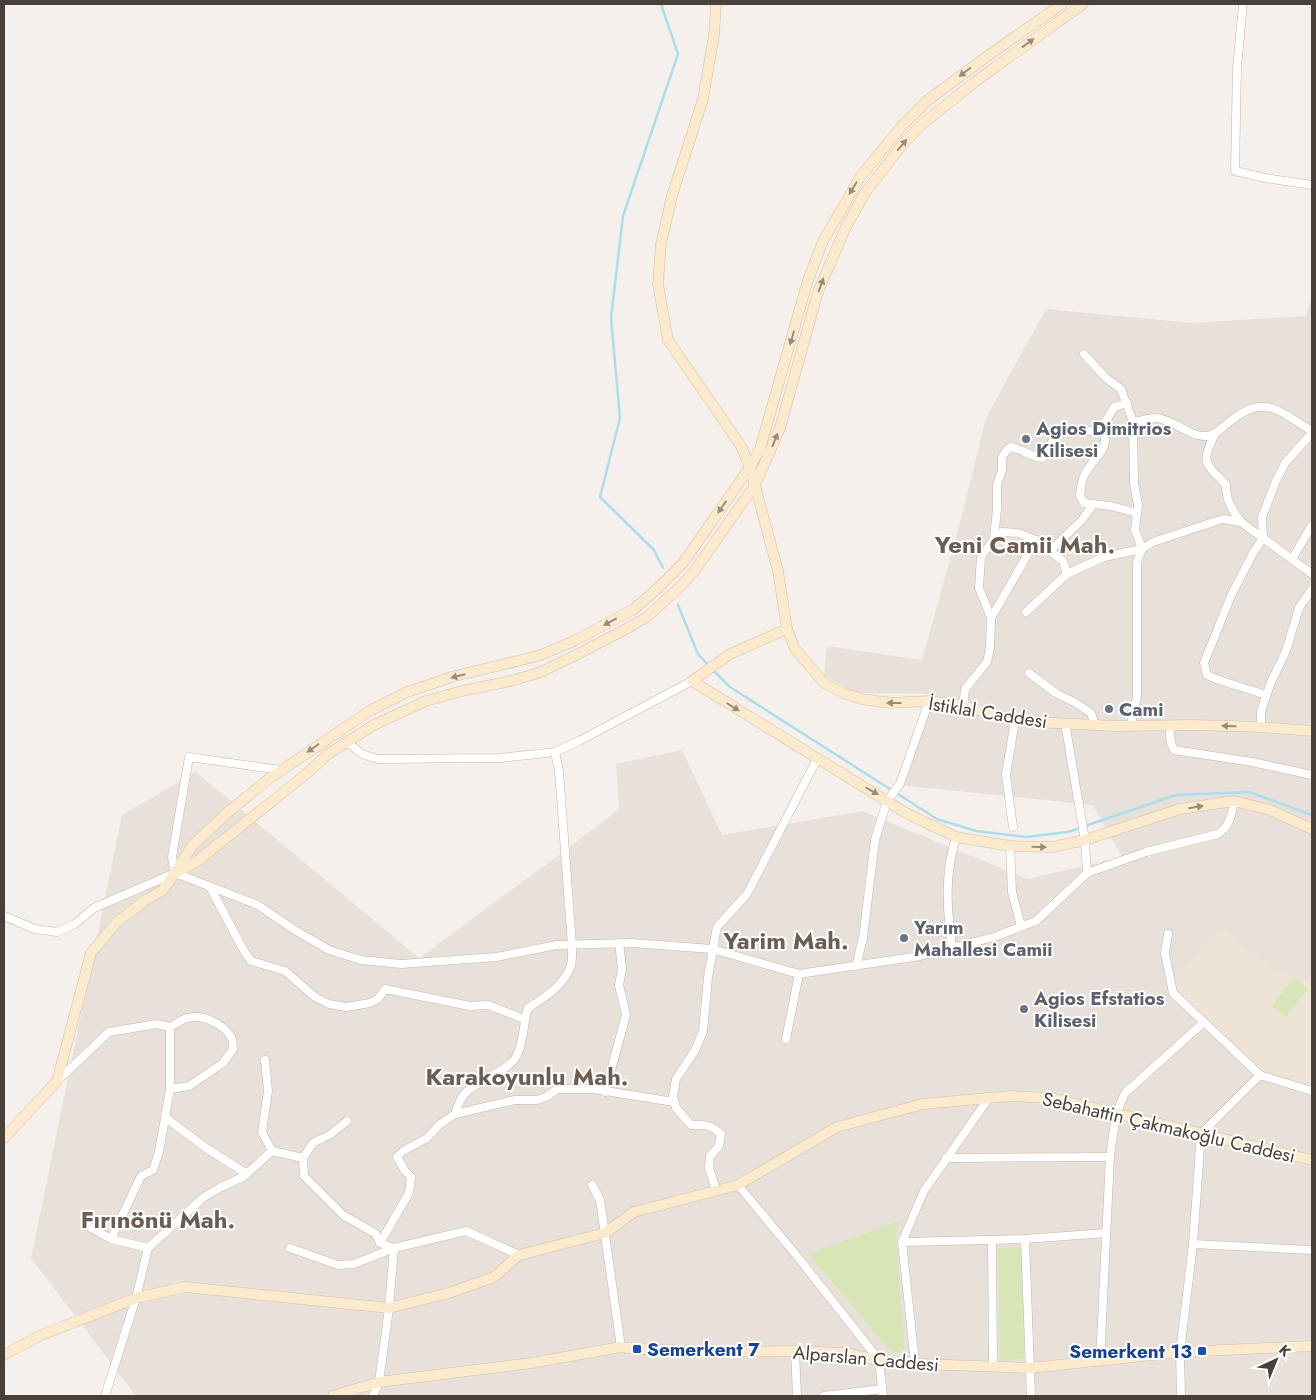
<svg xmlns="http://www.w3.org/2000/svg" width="1316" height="1400" viewBox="0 0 1316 1400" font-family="Jost,sans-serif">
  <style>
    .residential { fill: #e8e1da }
    .education { fill: #ede3d6 }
    .green { fill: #d8e6b7 }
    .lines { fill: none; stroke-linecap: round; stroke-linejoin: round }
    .stream { stroke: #acdded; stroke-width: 2.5 }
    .street-casing { stroke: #c0b7ae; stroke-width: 9 }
    .secondary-casing { stroke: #d5bf9f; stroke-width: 11 }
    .street { stroke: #fff; stroke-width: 8 }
    .secondary { stroke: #fceace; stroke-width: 10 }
    .oneway { fill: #9a8c7c }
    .worship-dot { fill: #6b7280; stroke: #fff; stroke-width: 2 }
    .transit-dot { fill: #1a4fb4; stroke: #fff; stroke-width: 2 }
    .labels { text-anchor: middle; stroke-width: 4; stroke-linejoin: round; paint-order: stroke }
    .worship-label { font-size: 19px; font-weight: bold; fill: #5b616d; stroke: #fff; text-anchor: start }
    .street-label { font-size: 19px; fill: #494039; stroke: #fff }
    .transit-label { font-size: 19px; font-weight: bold; fill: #164399; stroke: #fff; text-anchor: start }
    .district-label { font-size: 24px; font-weight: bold; fill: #6b5d51; stroke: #fff }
  </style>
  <rect width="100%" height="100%" fill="#f5f0eb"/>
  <path class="residential" d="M 1312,295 L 1312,1396 L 136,1396 L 31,1258 L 122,815 L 196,772 L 419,958 L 563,852 L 619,809 L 616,764 L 682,750 L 722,835 L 862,811 L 1028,879 L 1122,857 L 1093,805 L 898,785 L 929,694 L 855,693 L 824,675 L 827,646 L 922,660 L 960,523 L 986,418 L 1046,309 L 1192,323 L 1306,316 Z"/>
  <path class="education" d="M 1220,928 L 1268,966 L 1312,983 L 1312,1087 L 1256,1070 L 1174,997 L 1176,977 Z"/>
  <g class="green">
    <path d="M 1294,977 L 1308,988 L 1286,1017 L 1272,1006 Z"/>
    <path d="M 899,1221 L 896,1238 L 905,1355 L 889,1349 L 808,1254 Z"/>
    <path d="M 1022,1247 L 1024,1359 L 1000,1361 L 998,1249 Z"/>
  </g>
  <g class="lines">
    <g class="stream">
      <path d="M 661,4 L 678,54 L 623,216 L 611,318 L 620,418 L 600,497 L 654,550 L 663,568"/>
      <path d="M 678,605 L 698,654 L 708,665"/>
      <path d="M 712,669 L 730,687 L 937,819 L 976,831 L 1026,837 L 1068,832 L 1080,828"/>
      <path d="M 1085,826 L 1176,795 L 1249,792 L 1312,815"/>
    </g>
    <defs>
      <g id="street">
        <path d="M 1243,4 L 1237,68 L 1235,171 L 1265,178 L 1312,185"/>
        <path d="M 1084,354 L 1106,378 L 1121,389 L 1133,422 L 1134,483 L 1138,505 L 1135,530 L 1142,549 L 1137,562 L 1137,696 L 1131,725"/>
        <path d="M 1133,422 C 1140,421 1149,418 1156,418 C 1174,419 1188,437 1206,436 C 1215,436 1221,428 1228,423 C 1264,392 1278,411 1312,431"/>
        <path d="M 1101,427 C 1114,450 1092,456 1084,476 C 1081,482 1081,490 1080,496 L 1084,503 L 1111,506 L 1137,513"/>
        <path d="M 1215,434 C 1200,464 1205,462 1226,485 C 1226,501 1232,510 1241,522"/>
        <path d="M 994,539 L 997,509 L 997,485 L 1002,470 L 1002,457 L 1007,450 L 1011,447 C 1023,450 1031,457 1043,458 L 1056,435 L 1067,431 L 1097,431 L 1106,421 L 1114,407 L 1127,403"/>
        <path d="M 1050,551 L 1082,520 L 1093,504"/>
        <path d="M 1292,559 L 1312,525"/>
        <path d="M 1026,612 L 1067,574 L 1104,557 L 1142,549 L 1153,542 L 1223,519 L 1241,522 L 1312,574"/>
        <path d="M 991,618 L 1036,540"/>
        <path d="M 1029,673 L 1057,694 L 1074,702 L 1091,713 L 1095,725"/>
        <path d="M 1266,695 L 1219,680 L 1207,675 L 1204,663 L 1231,596 L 1253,553 L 1263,538 L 1262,517 L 1275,483 L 1285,463 L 1312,433"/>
        <path d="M 963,706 L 965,689 L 987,662 L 990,648 L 991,618 L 979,588 L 981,557 L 994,539 L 1002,532 L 1018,533 L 1036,540 L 1063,561 L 1067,574"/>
        <path d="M 1065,723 L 1085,840 L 1087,873"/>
        <path d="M 1169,725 L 1171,743 L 1174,750 L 1252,762 L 1312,775"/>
        <path d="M 1261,727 L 1261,711 L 1271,682 L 1286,651 L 1299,608 L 1312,589"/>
        <path d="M 347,742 L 362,754 L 377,759 L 500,758 L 555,752"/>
        <path d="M 1013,827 L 1006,775 L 1015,720"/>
        <path d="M 1010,846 L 1012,892 L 1021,926"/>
        <path d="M 175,873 L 172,857 L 189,757 L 281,770"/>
        <path d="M 210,887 L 243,949 L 251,961 L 285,971 L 315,997 L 329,1004 L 346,1007 L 370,1003 L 378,999 L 385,989 L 470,1006 L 488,1005 L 524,1019"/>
        <path d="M 4,916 L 35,929 L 57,932 L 75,924 L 94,908 L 175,873 L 258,905 L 293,929 L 329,950 L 361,960 L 401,964 L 496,957 L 557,945 L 632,943 L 712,949 L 799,974 L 920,956 L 994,937 L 1036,921 L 1087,873 L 1146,852 L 1218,834 C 1230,826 1232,814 1234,801"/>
        <path d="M 1168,934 L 1165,953 L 1173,993 L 1260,1075 L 1312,1091"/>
        <path d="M 952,948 C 947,908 944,877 956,837"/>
        <path d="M 856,966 L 863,938 L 875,840 L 887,801 L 900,784 L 929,701"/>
        <path d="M 170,1027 C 176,1024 182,1019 188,1018 C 203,1014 223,1024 231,1037 C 233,1040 233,1045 233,1049 L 223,1063 L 189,1086 L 170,1089"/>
        <path d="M 786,1039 L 799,974"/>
        <path d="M 265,1060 L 268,1091 L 262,1132 L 272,1151"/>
        <path d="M 57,1081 L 109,1032 L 157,1024 L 170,1027 L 170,1089 L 159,1152 L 153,1170 L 141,1176 L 111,1239"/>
        <path d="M 605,1092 L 626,1015 L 619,985 L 622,968 L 619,943"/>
        <path d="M 455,1114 C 457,1109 459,1101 463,1096 C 475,1080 506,1073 516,1057 C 524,1043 523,1023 528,1008 C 544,998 562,987 570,968 C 573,962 572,952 572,945 L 559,771 L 555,752 L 579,741 L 692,681"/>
        <path d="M 166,1118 L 206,1148 L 247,1174"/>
        <path d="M 347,1121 L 331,1134 L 313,1143 L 303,1158 L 304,1176 L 343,1215 L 376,1234 L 380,1243 L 394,1248 L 389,1308 L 379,1382 L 373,1396"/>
        <path d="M 946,1158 L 1110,1157"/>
        <path d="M 592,1185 L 600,1200 L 621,1347"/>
        <path d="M 738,1185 L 797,1256 L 879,1360 L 883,1396"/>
        <path d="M 716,1190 L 709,1168 L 710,1156 L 719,1146 L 721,1134 C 711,1125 705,1124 691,1125 L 676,1108 L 673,1096 L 676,1079 L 694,1052 L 703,1032 L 708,977 L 717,927 L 747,894 L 817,759"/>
        <path d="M 86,1225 L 111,1239 L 148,1248"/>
        <path d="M 1025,1239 L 1031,1396"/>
        <path d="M 992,1240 L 993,1367"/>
        <path d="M 902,1242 L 1025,1239 L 1106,1233"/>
        <path d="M 380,1243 L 409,1193 L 411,1177 L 405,1171 L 397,1157 L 403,1151 L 427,1138 L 439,1125 L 455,1114 L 515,1100 L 537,1100 L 548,1096 L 557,1089 L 593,1089 L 674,1102"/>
        <path d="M 1193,1244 L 1312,1250"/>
        <path d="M 290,1248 L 338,1265 L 354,1264 L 394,1248 L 466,1231 L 519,1255"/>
        <path d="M 795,1351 L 797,1396"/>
        <path d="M 1100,1361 L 1110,1157 L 1116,1114 L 1125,1093 L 1203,1023"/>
        <path d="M 915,1363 L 902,1242 L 924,1191 L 988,1099"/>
        <path d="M 105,1396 L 136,1298 L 148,1248 L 204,1197 L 221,1187 L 243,1177 L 272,1151 L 303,1158"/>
        <path d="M 824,1396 L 882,1389"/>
        <path d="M 1181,1396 L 1180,1352 L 1193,1244 L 1201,1134 L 1260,1075"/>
      </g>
      <g id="secondary">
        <path d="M 716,4 L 714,35 L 703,99 L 672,196 L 661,244 L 658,284 L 668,340 L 741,446 L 750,467 L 778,571 L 787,629 L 795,649 L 824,683 L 843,693 L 862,699 L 890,703 L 929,701 L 963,706 L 1015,720 L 1036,722 L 1115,726 L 1194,725 L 1261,727 L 1312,731"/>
        <path d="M 1062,4 L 989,55 L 928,100 L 901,127 L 861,176 L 823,241 L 808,280 L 760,449 L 750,467 L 683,563 L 657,589 L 634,609 L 576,640 L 538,656 L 455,676 L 407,692 L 371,710 L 270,778 L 227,813 L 192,846 L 175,873 L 196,862 L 305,775 L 328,754 L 374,725 L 426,701 L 462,691 L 511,681 L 541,672 L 574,656 L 626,629 L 647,617 L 681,586 L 695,570 L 755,485 L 780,428 L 818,292 L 846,227 L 865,193 L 903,144 L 920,126 L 976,81 L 1083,4"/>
        <path d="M 787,629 L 730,654 L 692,681 L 906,813 L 956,837 L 1010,846 L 1052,847 L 1085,840 L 1180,809 L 1234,801 L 1270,810 L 1312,829"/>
        <path d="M 4,1138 L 57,1081 L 91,953 L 116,923 L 144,901 L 163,890 L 175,873"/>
        <path d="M 4,1355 L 41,1335 L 136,1298 L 185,1287 L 389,1308 L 449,1293 L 494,1277 L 519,1255 L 605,1233 L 634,1212 L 738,1185 L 837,1127 L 923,1104 L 1010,1096 L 1051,1098 L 1312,1160"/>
        <path d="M 333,1396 L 379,1382 L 531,1363 L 621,1347 L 637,1349 L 712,1352 L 795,1351 L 845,1353 L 892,1363 L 1030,1368 L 1180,1352 L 1312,1346"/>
      </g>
    </defs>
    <use href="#street" class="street-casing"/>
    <use href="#secondary" class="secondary-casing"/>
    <use href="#street" class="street"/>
    <use href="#secondary" class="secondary"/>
  </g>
  <defs><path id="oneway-solid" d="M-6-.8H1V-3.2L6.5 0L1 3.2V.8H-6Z" transform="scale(1.25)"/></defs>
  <g class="oneway">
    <use href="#oneway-solid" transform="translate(1028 43) rotate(-36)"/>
    <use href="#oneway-solid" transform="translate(965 72) rotate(143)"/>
    <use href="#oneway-solid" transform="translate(902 145) rotate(-49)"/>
    <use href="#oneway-solid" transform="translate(853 188) rotate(122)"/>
    <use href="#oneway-solid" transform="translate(821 285) rotate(-70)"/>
    <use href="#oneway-solid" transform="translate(792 338) rotate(106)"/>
    <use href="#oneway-solid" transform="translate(775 440) rotate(-68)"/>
    <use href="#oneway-solid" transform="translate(722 507) rotate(125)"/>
    <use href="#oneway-solid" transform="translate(610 622) rotate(152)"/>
    <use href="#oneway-solid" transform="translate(458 676) rotate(166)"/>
    <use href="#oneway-solid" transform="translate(894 703) rotate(-180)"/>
    <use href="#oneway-solid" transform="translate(733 707) rotate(32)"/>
    <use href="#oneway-solid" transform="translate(1229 726) rotate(-179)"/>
    <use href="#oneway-solid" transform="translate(313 748) rotate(145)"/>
    <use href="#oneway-solid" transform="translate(872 791) rotate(30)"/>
    <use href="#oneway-solid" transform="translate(1196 807) rotate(-9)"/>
    <use href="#oneway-solid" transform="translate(1039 847) rotate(1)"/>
  </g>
  <g class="worship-dot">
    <circle cx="1026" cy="439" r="5"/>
    <circle cx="1109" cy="709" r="5"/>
    <circle cx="904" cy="938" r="5"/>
    <circle cx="1024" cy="1009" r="5"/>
  </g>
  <g class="transit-dot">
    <rect x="632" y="1344" width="10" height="10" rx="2.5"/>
    <rect x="1197" y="1346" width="10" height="10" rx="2.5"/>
  </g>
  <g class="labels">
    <g class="worship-label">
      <text x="1036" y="435">Agios Dimitrios<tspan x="1036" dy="22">Kilisesi</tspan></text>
      <text x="1119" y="716">Cami</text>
      <text x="914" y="934">Yarım<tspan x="914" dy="22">Mahallesi Camii</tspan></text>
      <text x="1034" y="1005">Agios Efstatios<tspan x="1034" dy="22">Kilisesi</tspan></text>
    </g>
    <g class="street-label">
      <text transform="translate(988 712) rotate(9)" y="7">İstiklal Caddesi</text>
      <text transform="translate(1169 1127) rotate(13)" y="7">Sebahattin Çakmakoğlu Caddesi</text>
      <text transform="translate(866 1358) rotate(5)" y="7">Alparslan Caddesi</text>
    </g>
    <g class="transit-label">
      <text x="647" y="1356">Semerkent 7</text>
      <text x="1192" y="1358" text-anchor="end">Semerkent 13</text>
    </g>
    <g class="district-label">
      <text x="1025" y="553">Yeni Camii Mah.</text>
      <text x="786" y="949">Yarim Mah.</text>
      <text x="527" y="1085">Karakoyunlu Mah.</text>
      <text x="158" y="1228">Fırınönü Mah.</text>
    </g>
  </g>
  <rect width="1316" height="1400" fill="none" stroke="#494039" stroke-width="10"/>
  <g transform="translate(1276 1360) rotate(44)" stroke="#ffffff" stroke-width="4" paint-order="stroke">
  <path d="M0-4L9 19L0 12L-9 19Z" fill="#494039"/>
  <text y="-8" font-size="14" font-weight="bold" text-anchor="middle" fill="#494039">K</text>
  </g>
</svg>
